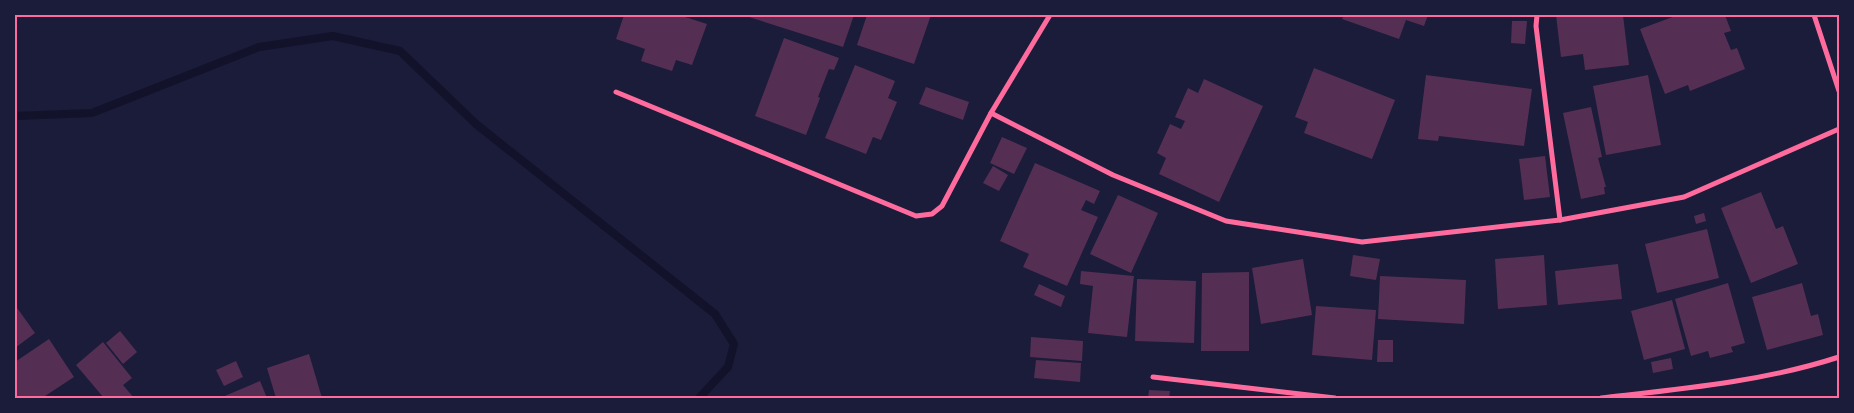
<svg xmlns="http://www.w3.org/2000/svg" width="1854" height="413" viewBox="0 0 1854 413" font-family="'Titillium Web',sans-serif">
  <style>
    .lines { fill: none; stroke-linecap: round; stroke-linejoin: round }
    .stream { stroke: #12122b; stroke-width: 8 }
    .building { fill: #542f53 }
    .minor { stroke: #ff6b9d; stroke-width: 5 }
    .neatline { fill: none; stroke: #ff6b9d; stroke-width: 2 }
  </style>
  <rect width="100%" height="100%" fill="#1b1b3a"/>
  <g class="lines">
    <path class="stream" d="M 15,116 L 92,113 L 259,47 L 333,36 L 400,51 L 476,124 L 715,314 L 734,344 L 728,367 L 699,398"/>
  </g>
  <g class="building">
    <path d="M 624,15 L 679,15 L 707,24 L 692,65 L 676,60 L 672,71 L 641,61 L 645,49 L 616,39 Z"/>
    <path d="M 750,15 L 854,15 L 843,47 L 749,17 Z"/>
    <path d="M 867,15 L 931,15 L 914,64 L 857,45 Z"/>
    <path d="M 1344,15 L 1428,15 L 1424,26 L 1406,20 L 1399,39 L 1342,19 Z"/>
    <path d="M 1556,15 L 1623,15 L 1629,65 L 1585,70 L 1583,54 L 1561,57 Z"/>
    <path d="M 1678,15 L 1725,15 L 1731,31 L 1724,33 L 1731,50 L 1737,48 L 1745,69 L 1690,91 L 1688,85 L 1665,94 L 1640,29 Z"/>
    <path d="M 1512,21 L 1527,21 L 1525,44 L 1511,43 Z"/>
    <path d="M 784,38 L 839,58 L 834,70 L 829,69 L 818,97 L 820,98 L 806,135 L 755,116 Z"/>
    <path d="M 855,65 L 895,81 L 888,98 L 897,102 L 881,140 L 873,137 L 866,154 L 825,138 Z"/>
    <path d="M 1314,68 L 1395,100 L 1372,159 L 1304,133 L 1308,122 L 1295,117 Z"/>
    <path d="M 1426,75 L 1532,89 L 1524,146 L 1439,136 L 1438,141 L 1418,139 Z"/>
    <path d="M 1648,75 L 1661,145 L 1606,155 L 1593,86 Z"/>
    <path d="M 1204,79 L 1263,106 L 1219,202 L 1159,174 L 1166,158 L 1157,153 L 1170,124 L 1181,129 L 1185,121 L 1175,117 L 1188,88 L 1198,93 Z"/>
    <path d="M 926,87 L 969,102 L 963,120 L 919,104 Z"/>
    <path d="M 1591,107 L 1602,157 L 1598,158 L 1606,187 L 1604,187 L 1605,194 L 1581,199 L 1563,113 Z"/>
    <path d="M 1002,137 L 1027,148 L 1014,174 L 990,163 Z"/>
    <path d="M 1545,156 L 1550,197 L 1524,200 L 1519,159 Z"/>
    <path d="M 1035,163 L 1100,191 L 1094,204 L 1086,200 L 1081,210 L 1098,217 L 1067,286 L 1023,267 L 1029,254 L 1000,241 Z"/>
    <path d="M 993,166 L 1008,175 L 999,191 L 983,183 Z"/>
    <path d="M 1761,192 L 1776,229 L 1783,226 L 1798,264 L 1751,283 L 1721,208 Z"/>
    <path d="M 1118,195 L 1158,213 L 1131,273 L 1090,254 Z"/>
    <path d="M 1704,213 L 1706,221 L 1696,224 L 1694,216 Z"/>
    <path d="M 1707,229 L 1719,278 L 1657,293 L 1645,244 Z"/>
    <path d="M 1353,255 L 1380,259 L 1376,280 L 1350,276 Z"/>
    <path d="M 1544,255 L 1547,305 L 1498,309 L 1495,259 Z"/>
    <path d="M 1303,259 L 1312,315 L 1261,324 L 1252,268 Z"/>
    <path d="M 1618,264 L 1622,299 L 1558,305 L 1555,271 Z"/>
    <path d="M 1081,271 L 1134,276 L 1127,337 L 1088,333 L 1093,286 L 1080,284 Z"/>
    <path d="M 1249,272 L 1249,351 L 1201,351 L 1202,273 Z"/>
    <path d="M 1380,276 L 1466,280 L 1464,324 L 1378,319 Z"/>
    <path d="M 1137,279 L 1196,281 L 1194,343 L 1135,341 Z"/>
    <path d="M 1728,283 L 1745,343 L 1731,347 L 1733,352 L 1710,358 L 1708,351 L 1691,356 L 1675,299 Z"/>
    <path d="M 1802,283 L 1811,316 L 1818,314 L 1823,335 L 1767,350 L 1752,297 Z"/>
    <path d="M 1039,284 L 1065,296 L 1061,307 L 1034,295 Z"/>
    <path d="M 1672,300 L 1685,349 L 1644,360 L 1631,311 Z"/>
    <path d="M 15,305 L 35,333 L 15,348 Z"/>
    <path d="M 1316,306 L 1376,310 L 1372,360 L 1312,355 Z"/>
    <path d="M 120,331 L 137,352 L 123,364 L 106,343 Z"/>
    <path d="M 1031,337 L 1083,341 L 1082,361 L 1030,357 Z"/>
    <path d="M 49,339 L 74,377 L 42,398 L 15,398 L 15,362 Z"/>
    <path d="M 1378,340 L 1393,340 L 1393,362 L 1377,362 Z"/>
    <path d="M 103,342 L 132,378 L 123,385 L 134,398 L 104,398 L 76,365 Z"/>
    <path d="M 309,354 L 322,398 L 276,398 L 267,368 Z"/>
    <path d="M 1671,358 L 1673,369 L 1653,373 L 1651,362 Z"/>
    <path d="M 1036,360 L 1081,363 L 1080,382 L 1034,378 Z"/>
    <path d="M 236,361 L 243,377 L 224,386 L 216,370 Z"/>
    <path d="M 260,381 L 267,398 L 220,398 Z"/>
    <path d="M 1149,390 L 1170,391 L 1169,398 L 1148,398 Z"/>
  </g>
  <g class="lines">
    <g class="minor">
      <path d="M 1537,15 L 1536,26 L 1560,220"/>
      <path d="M 1814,15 L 1839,91"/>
      <path d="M 616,92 L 916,216 L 932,214 L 942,206 L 991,113 L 1050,15"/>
      <path d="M 991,113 L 1113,175 L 1226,221 L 1362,242 L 1560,220 L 1684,197 L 1839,129"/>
      <path d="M 1153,377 L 1335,398"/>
      <path d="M 1601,398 C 1681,389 1762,382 1839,357"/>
    </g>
  </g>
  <rect width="1854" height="413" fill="none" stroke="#1b1b3a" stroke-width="32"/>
  <rect x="16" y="16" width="1822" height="381" class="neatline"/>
</svg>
